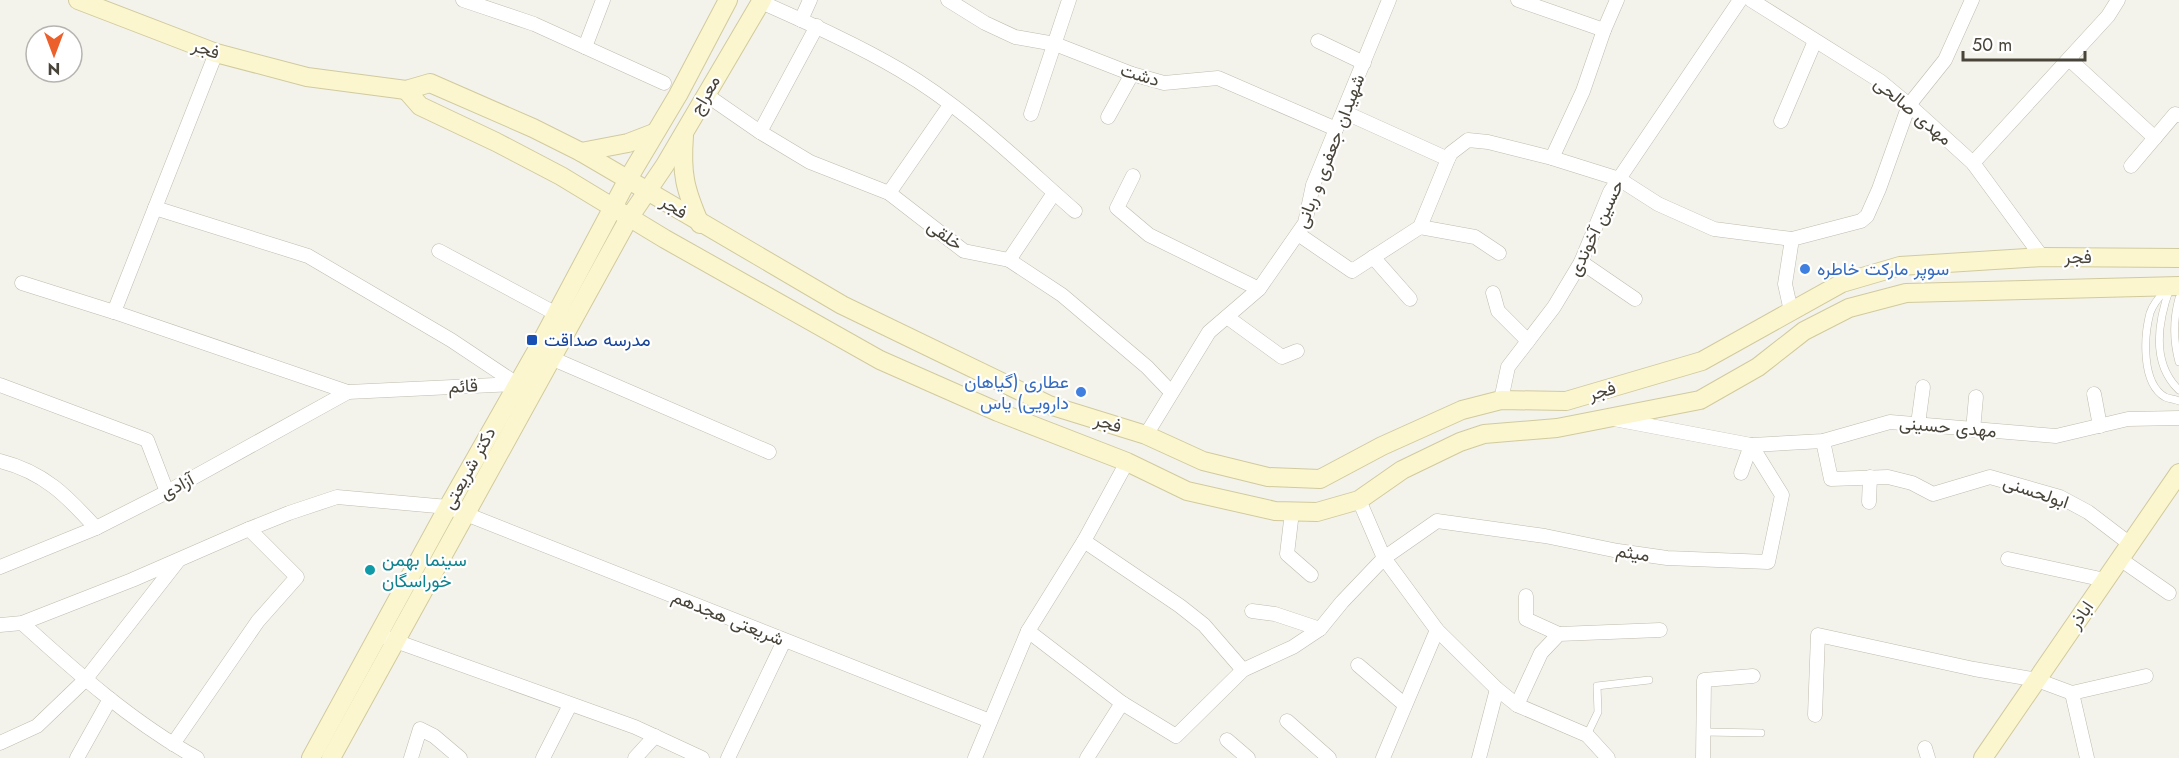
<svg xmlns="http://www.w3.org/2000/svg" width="2179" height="758" viewBox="0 0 2179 758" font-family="Jost,Vazirmatn,sans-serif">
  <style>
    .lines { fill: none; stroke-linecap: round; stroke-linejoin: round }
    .service-casing { stroke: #bfbcae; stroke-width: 8 }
    .minor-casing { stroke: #bfbcae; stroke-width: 15 }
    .secondary-casing { stroke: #d1ca9e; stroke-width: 20 }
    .service { stroke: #fff; stroke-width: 7 }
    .minor { stroke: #fff; stroke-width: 14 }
    .secondary { stroke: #fbf6ce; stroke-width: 18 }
    .shop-dot { fill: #3f7fe0; stroke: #fff; stroke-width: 2 }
    .transit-dot { fill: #1a4fb4; stroke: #fff; stroke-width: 2 }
    .culture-dot { fill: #0f9aa8; stroke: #fff; stroke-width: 2 }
    .labels { text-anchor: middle; stroke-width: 4.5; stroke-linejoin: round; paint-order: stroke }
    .street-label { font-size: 18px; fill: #484439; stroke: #fff }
    .shop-label { font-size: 18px; fill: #366cbe; stroke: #fff; text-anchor: start }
    .transit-label { font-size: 18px; fill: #164399; stroke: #fff; text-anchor: start }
    .culture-label { font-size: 18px; fill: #0d838f; stroke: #fff; text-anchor: start }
  </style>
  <rect width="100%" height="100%" fill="#f4f3eb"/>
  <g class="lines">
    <defs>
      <g id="service">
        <path d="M 2170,288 C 2158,321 2151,363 2179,390"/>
        <path d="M 2166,290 C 2159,297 2153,304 2150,313 C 2144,336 2141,383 2165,397 C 2169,399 2175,399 2179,401"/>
        <path d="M 2179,298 C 2173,320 2173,340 2179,362"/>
        <path d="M 1704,732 L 1761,733"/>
        <path d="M 1587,735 L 1598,712 L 1597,686 L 1649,680"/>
      </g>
      <g id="minor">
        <path d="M 463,0 L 534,24 L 664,83"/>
        <path d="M 948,0 L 985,23 L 1015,37 L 1055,44 L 1132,74 L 1164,83 L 1218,78 L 1336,129"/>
        <path d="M 1518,0 L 1604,30"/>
        <path d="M 1751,0 L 1880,81 L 1909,105 L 1973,163 L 2042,257"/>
        <path d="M 761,2 C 808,23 856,44 900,70 C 965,108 1019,162 1075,211"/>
        <path d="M 801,20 L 810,0"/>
        <path d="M 1318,41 L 1364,63"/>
        <path d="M 585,47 L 603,0"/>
        <path d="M 2069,59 L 2155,138"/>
        <path d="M 705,94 L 760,132 L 810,162 L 889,193 L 964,251 L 1009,260 L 1062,295 L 1147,367 L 1171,392"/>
        <path d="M 1344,112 L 1448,159"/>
        <path d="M 1031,114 L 1069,0"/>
        <path d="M 1108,117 L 1132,74"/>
        <path d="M 1781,121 L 1815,41"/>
        <path d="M 760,132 L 817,26"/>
        <path d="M 1552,158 L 1583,91 L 1604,30 L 1617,0"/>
        <path d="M 1973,163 L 2108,16 L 2118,0"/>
        <path d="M 2131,166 L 2175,114 L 2179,115"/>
        <path d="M 1133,176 L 1117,208 L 1149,235 L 1259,289"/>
        <path d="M 889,193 L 950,105"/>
        <path d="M 1420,227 L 1475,237 L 1499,253"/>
        <path d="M 1298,234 L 1352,271 L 1420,227 L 1448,159 L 1451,153 L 1468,140 L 1488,142 L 1552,158 L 1619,179 L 1658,204 L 1714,229 L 1792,239"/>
        <path d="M 439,251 L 564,318"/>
        <path d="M 1373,257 L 1410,299"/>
        <path d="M 1009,260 L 1054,193"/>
        <path d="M 1581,262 L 1635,299"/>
        <path d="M 22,283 L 114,312 L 348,392 L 517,384 L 451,340 L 308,256 L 155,208"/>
        <path d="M 1493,293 L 1498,311 L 1528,341"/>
        <path d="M 1791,311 L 1785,284 L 1792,239 L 1861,221 L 1867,216 L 1879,189 L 1909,105 L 1945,60 L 1972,0"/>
        <path d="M 114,312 L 216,53"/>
        <path d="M 1227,317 L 1282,357 L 1297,351"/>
        <path d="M 544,355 L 769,452"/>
        <path d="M 0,385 L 147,440 L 167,492"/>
        <path d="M 2094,394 L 2100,426"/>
        <path d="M 1501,400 L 1508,367 L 1554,307 L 1581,262 L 1610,192 L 1740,0"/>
        <path d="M 1614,419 L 1751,445 L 1823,441 L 1890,422 L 2056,436 L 2128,419 L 2179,418"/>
        <path d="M 1918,424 L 1923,387"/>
        <path d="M 1973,430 L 1976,397"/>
        <path d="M 1146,435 L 1209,332 L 1259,289 L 1305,223 L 1313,185 L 1389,0"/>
        <path d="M 1823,441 L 1831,479 L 1888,477 L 1912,483 L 1933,494 L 1990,477 L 2060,497 L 2088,512 L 2130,544"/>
        <path d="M 0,461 C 44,472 67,496 96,528"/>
        <path d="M 1741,473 L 1751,445"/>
        <path d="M 1359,500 L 1384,558 L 1437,630 L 1497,689 L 1517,705 L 1587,735 L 1608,758"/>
        <path d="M 1869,502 L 1870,477"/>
        <path d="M 1292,512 L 1287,554 L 1311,575"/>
        <path d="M 249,529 L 289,513 L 337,497 L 448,507 L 990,721"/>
        <path d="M 1084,541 L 1180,606 L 1204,625 L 1243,670"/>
        <path d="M 2008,559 L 2105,580"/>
        <path d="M 2120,559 L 2169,593"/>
        <path d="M 0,567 L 96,528 L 167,492 L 348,392"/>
        <path d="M 1526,596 L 1526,619 L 1559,634"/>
        <path d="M 1252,611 L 1275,614 L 1320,629"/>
        <path d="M 22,623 C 76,672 132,722 197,758"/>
        <path d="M 0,625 L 22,623 L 132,580 L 249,529 L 297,577 L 258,621 L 173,744"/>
        <path d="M 1028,631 L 1122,703 L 1176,736 L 1243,670 L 1293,647 L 1320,629 L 1342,602 L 1384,558 L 1437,521 L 1545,536 L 1618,551 L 1667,558 L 1768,562 L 1782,495 L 1751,445"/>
        <path d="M 387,638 L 635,727 L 702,758"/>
        <path d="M 1358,665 L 1405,705"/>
        <path d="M 2072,693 L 2146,676"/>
        <path d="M 1517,705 L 1541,653 L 1559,634 L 1660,630"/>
        <path d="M 1815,715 L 1818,635 L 1974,669 L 2037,680 L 2072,693 L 2087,758"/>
        <path d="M 1287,721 L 1329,758"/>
        <path d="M 1227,740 L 1248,758"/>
        <path d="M 0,743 L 37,726 L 85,680 L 178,561"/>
        <path d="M 1925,748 L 1928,758"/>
        <path d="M 77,758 L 110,699"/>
        <path d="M 411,758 L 420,729 L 434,736 L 460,758"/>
        <path d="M 543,758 L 570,705"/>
        <path d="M 635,758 L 655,736"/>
        <path d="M 728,758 L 784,641"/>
        <path d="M 975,758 L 1028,631 L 1084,541 L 1127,462"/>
        <path d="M 1087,758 L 1122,703"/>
        <path d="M 1383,758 L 1437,630"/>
        <path d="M 1479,758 L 1497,689"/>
        <path d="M 1703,758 L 1704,680 L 1753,676"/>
      </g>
      <g id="secondary">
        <path d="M 78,0 L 216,53 L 307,77 L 406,90 L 430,83 L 533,128 L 581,152 L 842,305 L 1049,405 L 1146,435 L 1203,461 L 1268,477 L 1320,479 L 1382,446 L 1462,410 L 1501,400 L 1566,401 L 1702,361 L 1842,283 L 1900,266 L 2042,257 L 2179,258"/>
        <path d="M 406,90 L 420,106 L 496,142 L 561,176 L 665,239 L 880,360 L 998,412 L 1127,462 L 1187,491 L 1275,511 L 1317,512 L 1359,500 L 1402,470 L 1460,442 L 1484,434 L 1557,428 L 1700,400 L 1758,367 L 1804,331 L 1849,308 L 1906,293 L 2179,286"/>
        <path d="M 684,136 C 681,174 685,189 700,224"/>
        <path d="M 581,152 L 628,143 L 654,133"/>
        <path d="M 311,758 L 448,507 L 536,352 L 628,179 L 678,95 L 728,0"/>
        <path d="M 331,758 L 629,218 L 665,165 L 762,0"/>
        <path d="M 1983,758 L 2179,473"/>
      </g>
    </defs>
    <use href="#service" class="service-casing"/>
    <use href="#minor" class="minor-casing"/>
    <use href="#secondary" class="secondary-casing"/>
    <use href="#service" class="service"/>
    <use href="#minor" class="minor"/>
    <use href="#secondary" class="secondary"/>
  </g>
  <g class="shop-dot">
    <circle cx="1805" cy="269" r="6"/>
    <circle cx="1081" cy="392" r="6"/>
  </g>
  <rect class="transit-dot" x="526" y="334" width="12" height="12" rx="3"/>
  <circle class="culture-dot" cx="370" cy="570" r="6"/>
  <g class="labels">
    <g class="street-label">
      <text transform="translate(206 49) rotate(19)" y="6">فجر</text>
      <text transform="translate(1140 75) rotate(17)" y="6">دشت</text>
      <text transform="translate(705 95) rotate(-60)" y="6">معراج</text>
      <text transform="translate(1913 111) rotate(40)" y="6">مهدی صالحی</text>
      <text transform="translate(1330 151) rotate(-69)" y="6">شهیدان جعفری و ربانی</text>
      <text transform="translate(674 207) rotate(32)" y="6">فجر</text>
      <text transform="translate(1596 228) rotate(-64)" y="6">حسین آخوندی</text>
      <text transform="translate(945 235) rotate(36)" y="6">خلقی</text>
      <text transform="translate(2078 257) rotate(1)" y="6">فجر</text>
      <text transform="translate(463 386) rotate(-3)" y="6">قائم</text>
      <text transform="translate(1602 391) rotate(-16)" y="6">فجر</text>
      <text transform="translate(1108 423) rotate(17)" y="6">فجر</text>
      <text transform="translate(1948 427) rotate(5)" y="6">مهدی حسینی</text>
      <text transform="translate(469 468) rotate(-61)" y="6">دکتر شریعتی</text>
      <text transform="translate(177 486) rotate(-28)" y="6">آزادی</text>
      <text transform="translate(2036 492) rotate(19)" y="6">ابولحسنی</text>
      <text transform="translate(1633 553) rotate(9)" y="6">میثم</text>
      <text transform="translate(2081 615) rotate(-56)" y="6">اباذر</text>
      <text transform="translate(728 618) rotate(22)" y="6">شریعتی هجدهم</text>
    </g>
    <g class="shop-label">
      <text x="1817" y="275">سوپر مارکت خاطره</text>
      <text x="1069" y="388" text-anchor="end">عطاری (گیاهان<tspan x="1069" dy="21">دارویی) یاس</tspan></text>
    </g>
    <g class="transit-label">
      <text x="544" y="346">مدرسه صداقت</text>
    </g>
    <g class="culture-label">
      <text x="382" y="566">سینما بهمن<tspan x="382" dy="21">خوراسگان</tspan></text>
    </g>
  </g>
  <g transform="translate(54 54) rotate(180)"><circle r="28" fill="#ffffff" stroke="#b6b4b0" stroke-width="1.5"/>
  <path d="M0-4.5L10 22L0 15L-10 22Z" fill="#eb602b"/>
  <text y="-9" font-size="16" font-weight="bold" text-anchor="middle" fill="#484439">N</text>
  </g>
  <path d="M1963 51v9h122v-9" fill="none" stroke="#484439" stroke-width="3"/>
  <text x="1972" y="51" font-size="18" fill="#484439" stroke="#ffffff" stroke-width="4.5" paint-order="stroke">50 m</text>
</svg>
